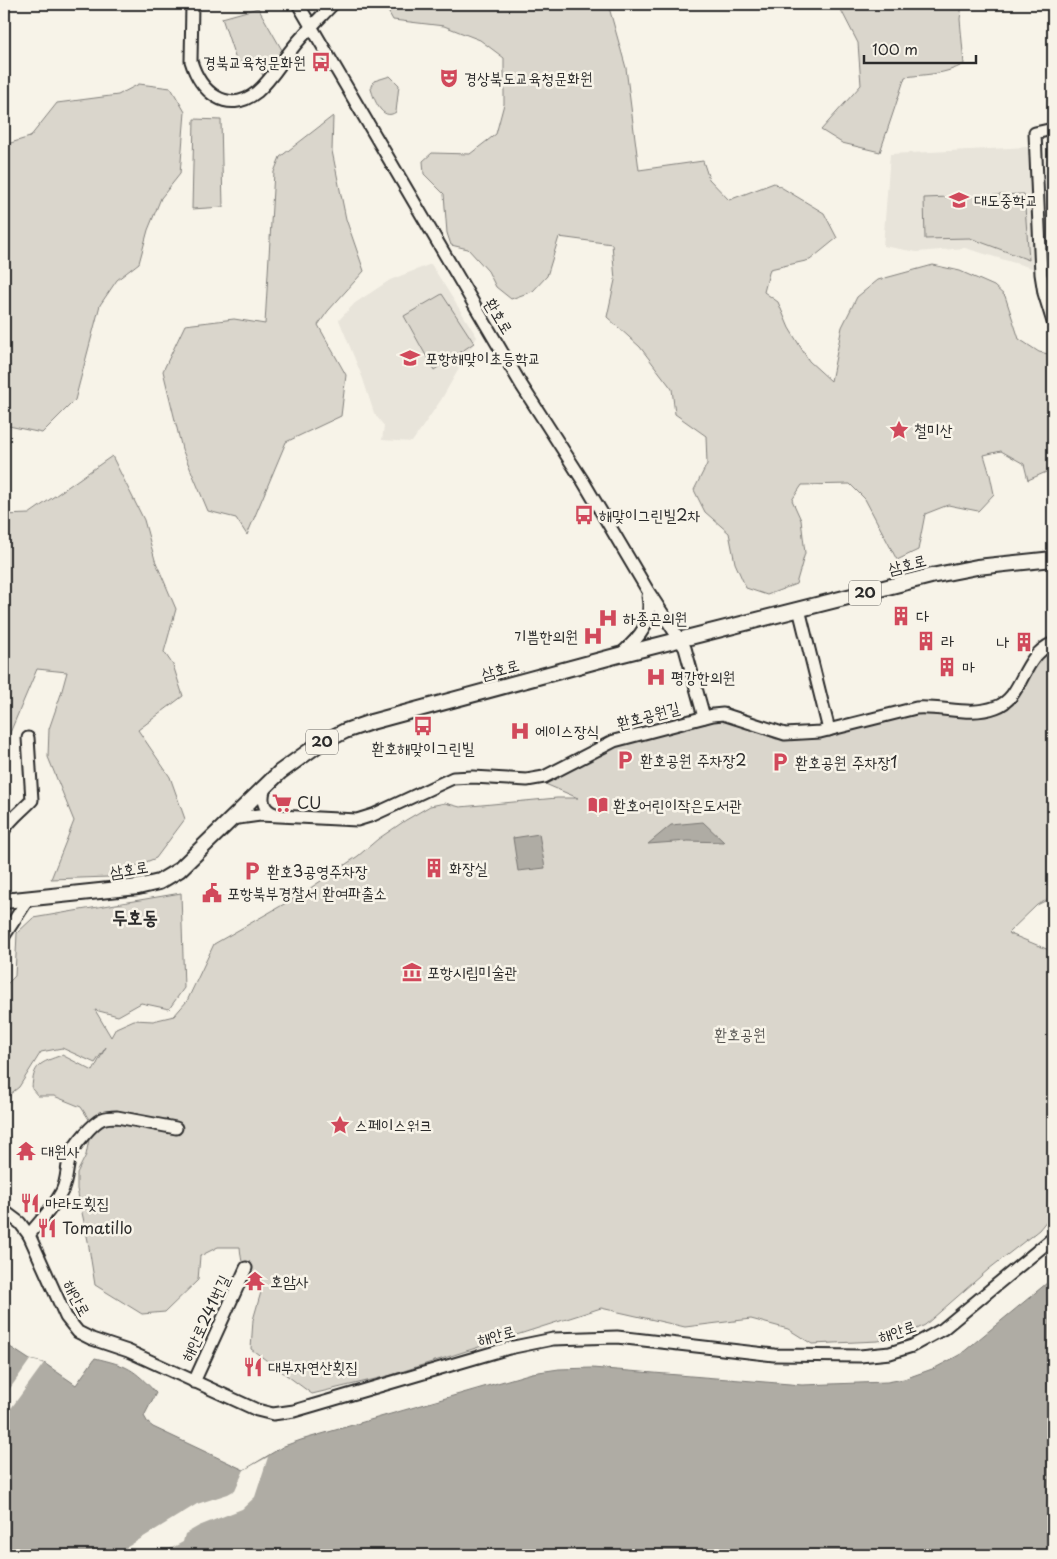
<svg xmlns="http://www.w3.org/2000/svg" width="1057" height="1559" viewBox="0 0 1057 1559" font-family="'Playpen Sans','Poor Story',sans-serif">
  <style>
    .built { fill: #e8e4da }
    .green { fill: #dad6cc; stroke: #82807c }
    .water { fill: #afaca4; stroke: #7a7874 }
    .pier { fill: #f7f3e8 }
    .lines { fill: none; stroke-linecap: round; stroke-linejoin: round }
    .minor-casing { stroke: #2b2b2b; stroke-width: 15 }
    .major-casing { stroke: #2b2b2b; stroke-width: 18 }
    .minor { stroke: #f7f3e8; stroke-width: 11 }
    .major { stroke: #f7f3e8; stroke-width: 14 }
    .labels { text-anchor: middle; stroke-width: 5; stroke-linejoin: round; paint-order: stroke }
    .shield { fill: #f7f3e8; stroke: #686764; stroke-width: 1 }
    .shield-label { font-size: 15px; font-weight: bold; fill: #2b2b2b }
    .poi-label { font-size: 16px; fill: #2b2b2b; stroke: #f7f3e8; text-anchor: start }
    .street-label { font-size: 16px; fill: #2b2b2b; stroke: #f7f3e8 }
    .park-label { font-size: 16px; fill: #575653; stroke: #f7f3e8 }
    .quarter-label { font-size: 19px; font-weight: bold; fill: #2b2b2b; stroke: #f7f3e8 }
  </style>
  <rect width="100%" height="100%" fill="#f7f3e8"/>
  <filter id="ink" filterUnits="userSpaceOnUse"><feTurbulence type="fractalNoise" baseFrequency=".02" numOctaves="2"/><feDisplacementMap in="SourceGraphic" scale="10" xChannelSelector="R" yChannelSelector="G"/><feConvolveMatrix kernelMatrix="1 2 1 2 8 2 1 2 1" color-interpolation-filters="sRGB"/></filter>
  <g filter="url(#ink)">
    <g class="built">
      <path d="M 1029,147 L 1035,269 L 965,248 L 917,252 L 883,246 L 890,154 Z"/>
      <path d="M 431,264 L 477,337 L 441,400 L 412,442 L 382,440 L 384,426 L 374,413 L 363,379 L 339,320 L 355,303 L 390,280 Z"/>
    </g>
    <g class="green">
      <path d="M 384,4 L 608,4 L 626,68 L 639,170 L 703,161 L 709,179 L 729,200 L 774,183 L 824,213 L 837,238 L 810,260 L 770,269 L 764,292 L 778,302 L 789,328 L 809,361 L 831,381 L 842,327 L 857,297 L 878,280 L 933,265 L 960,271 L 994,286 L 1005,296 L 1019,339 L 1039,352 L 1053,355 L 1053,469 L 1028,480 L 1024,464 L 1001,451 L 984,455 L 990,475 L 994,494 L 978,511 L 948,505 L 925,514 L 918,550 L 897,560 L 865,499 L 850,484 L 802,485 L 792,500 L 801,520 L 805,553 L 796,584 L 767,595 L 746,588 L 735,563 L 729,533 L 705,512 L 694,490 L 707,464 L 706,436 L 675,414 L 672,389 L 640,347 L 607,317 L 615,280 L 612,244 L 559,237 L 547,276 L 533,291 L 511,299 L 496,287 L 488,271 L 468,249 L 451,245 L 447,233 L 444,194 L 424,174 L 423,161 L 432,153 L 470,154 L 496,134 L 504,104 L 504,58 L 480,40 L 444,26 L 393,20 Z"/>
      <path d="M 838,4 L 962,4 L 960,19 L 964,64 C 944,75 927,74 905,77 L 880,152 L 842,143 L 821,130 L 861,85 L 858,43 Z"/>
      <path d="M 258,8 L 282,50 L 263,76 L 256,58 L 237,63 L 222,18 Z"/>
      <path d="M 390,76 L 399,85 L 396,112 C 382,122 374,99 371,89 L 374,81 Z"/>
      <path d="M 139,84 L 171,88 L 185,112 L 180,174 L 161,198 L 148,230 L 139,263 L 117,280 L 100,305 L 75,400 L 42,433 L 4,425 L 4,145 L 30,137 L 57,103 L 118,95 Z"/>
      <path d="M 333,116 L 332,151 L 346,219 L 364,271 L 328,311 L 318,325 L 346,375 L 341,416 L 286,442 L 247,535 L 236,518 L 208,511 L 182,449 L 163,371 L 185,325 L 234,319 L 265,324 L 274,172 L 280,157 Z"/>
      <path d="M 194,119 L 221,120 L 223,207 L 192,209 Z"/>
      <path d="M 1024,194 L 1029,260 L 970,238 L 925,239 L 924,198 Z"/>
      <path d="M 442,294 L 474,343 L 434,370 L 404,316 Z"/>
      <path d="M 112,456 L 144,520 L 155,560 L 176,609 L 164,652 L 173,665 L 183,696 L 138,730 L 170,777 L 185,819 L 156,858 L 109,877 L 51,879 L 74,821 L 48,757 L 49,729 L 61,694 L 67,672 L 37,669 L 4,747 L 4,515 L 29,514 Z"/>
      <path d="M 1053,646 L 1053,897 L 1037,905 L 1008,933 L 1049,950 L 1053,946 L 1053,1213 L 1039,1230 L 989,1269 L 925,1325 L 903,1336 L 878,1341 L 812,1344 L 788,1329 L 751,1319 L 685,1327 L 601,1308 L 388,1376 L 312,1394 L 251,1349 L 253,1320 L 261,1292 C 245,1276 242,1269 240,1247 L 218,1247 L 200,1256 L 198,1280 L 165,1312 L 142,1314 L 95,1285 L 88,1241 L 77,1189 L 77,1173 L 86,1155 L 92,1124 L 81,1107 L 54,1096 L 38,1096 L 32,1089 C 33,1064 40,1063 62,1055 L 93,1071 L 106,1047 L 95,1063 L 62,1048 L 41,1052 L 19,1087 L 4,1099 L 4,987 L 15,976 L 17,933 L 33,918 L 181,893 L 184,988 L 169,1009 L 141,1003 L 118,1016 L 95,1010 L 111,1037 L 116,1028 L 134,1020 L 153,1021 L 174,1016 L 187,1001 L 214,944 L 300,895 L 358,856 L 378,839 L 406,820 L 430,806 L 445,803 L 460,807 L 557,798 L 578,798 L 543,783 L 621,744 L 693,724 L 727,720 L 776,739 L 822,735 L 907,714 L 930,712 L 957,717 L 974,716 L 996,712 L 1033,663 Z"/>
    </g>
    <g class="water">
      <path d="M 703,822 L 724,842 L 688,841 L 648,844 L 671,825 Z"/>
      <path d="M 539,834 L 545,868 L 518,871 L 513,838 Z"/>
      <path d="M 1053,1278 L 1053,1555 L 4,1555 L 4,1343 L 30,1360 L 44,1363 L 76,1385 L 95,1358 C 128,1366 133,1368 156,1393 L 144,1416 L 148,1423 L 153,1427 L 244,1470 L 284,1446 L 301,1440 L 532,1373 L 559,1369 L 592,1368 L 802,1385 L 887,1382 L 904,1379 L 935,1368 L 961,1354 Z"/>
    </g>
    <g class="pier">
      <path d="M 30,1360 L 44,1363 L 4,1418 L 4,1397 Z"/>
      <path d="M 268,1457 L 255,1497 L 242,1509 L 199,1526 L 185,1534 L 183,1542 L 159,1555 L 117,1555 L 116,1554 L 197,1504 L 228,1494 L 235,1490 L 244,1470 Z"/>
    </g>
    <g class="lines">
      <defs>
        <g id="minor">
          <path d="M 192,4 L 191,61 C 200,91 227,116 257,92 C 271,80 280,64 291,50 C 304,33 319,19 333,4"/>
          <path d="M 298,4 L 522,386 L 583,481 L 648,591 L 685,648 L 704,717"/>
          <path d="M 1053,129 L 1035,133 L 1041,274 L 1044,293 L 1053,322"/>
          <path d="M 799,609 L 829,730"/>
          <path d="M 621,654 C 640,637 653,623 648,596"/>
          <path d="M 266,785 C 261,797 261,809 275,814"/>
          <path d="M 231,819 L 260,815 L 357,820 L 373,815 L 453,778 L 473,777 L 527,780 L 544,777 L 614,741 L 713,715 L 723,714 L 785,734 L 820,732 L 916,708 C 944,706 969,717 996,707 C 1024,697 1020,658 1053,643"/>
          <path d="M 4,830 C 11,818 23,810 32,800 L 28,738"/>
          <path d="M 4,936 L 28,899"/>
          <path d="M 4,1211 L 20,1223 L 29,1235 L 66,1317 L 78,1332 L 92,1339 L 128,1351 L 257,1410 L 273,1414 L 294,1411 L 509,1348 L 553,1339 L 617,1337 L 774,1355 L 860,1356 L 890,1353 L 912,1346 L 943,1329 L 1053,1238"/>
          <path d="M 29,1235 C 40,1221 54,1207 62,1191 C 68,1179 66,1166 71,1154 C 74,1145 93,1123 102,1119 C 107,1117 112,1117 117,1117 L 176,1128"/>
          <path d="M 194,1382 L 246,1268"/>
        </g>
        <path id="major" d="M 4,901 L 138,887 L 159,882 L 179,870 L 280,772 L 319,744 L 345,731 L 371,722 L 619,655 L 931,576 L 977,567 L 1053,559"/>
      </defs>
      <use href="#minor" class="minor-casing"/>
      <use href="#major" class="major-casing"/>
      <use href="#minor" class="minor"/>
      <use href="#major" class="major"/>
    </g>
  </g>
  <defs>
    <symbol id="bus-bare" viewBox="-9 -9 18 18"><path d="M-5-6H5V4H4V6H2V4H-2V6H-4V4H-5ZM-3.5-4V0h7V-4ZM-3.5 1.2v1.5H-2V1.2ZM2 1.2v1.5H3.5V1.2Z" fill="#d1495b" stroke="#f7f3e8" stroke-width="2.5" paint-order="stroke"/></symbol>
    <symbol id="theatre-bare" viewBox="-9 -9 18 18"><path d="M-5-5.5Q0-4 5-5.5V0Q5 5 0 6Q-5 5-5 0ZM-3.3-2.5H-1v1.5H-3.3ZM1-2.5H3.3v1.5H1ZM-2.8 1Q0 5.5 2.8 1Z" fill="#d1495b" stroke="#f7f3e8" stroke-width="2.5" paint-order="stroke"/></symbol>
    <symbol id="school-bare" viewBox="-9 -9 18 18"><path d="M0-5L7-2L0 1L-7-2ZM-4 1L0 2.5L4 1V4Q0 6-4 4Z" fill="#d1495b" stroke="#f7f3e8" stroke-width="2.5" paint-order="stroke"/></symbol>
    <symbol id="sight-bare" viewBox="-9 -9 18 18"><path d="M0-6L1.8-2.2L6-1.7L2.9 1.2L3.7 5.4L0 3.3L-3.7 5.4L-2.9 1.2L-6-1.7L-1.8-2.2Z" fill="#d1495b" stroke="#f7f3e8" stroke-width="2.5" paint-order="stroke"/></symbol>
    <symbol id="building-bare" viewBox="-9 -9 18 18"><path d="M-4-6H4V6H1V3H-1V6H-4ZM-2.5-4.3h1.7v1.8h-1.7ZM.8-4.3h1.7v1.8H.8ZM-2.5-1h1.7V.8h-1.7ZM.8-1h1.7V.8H.8Z" fill="#d1495b" stroke="#f7f3e8" stroke-width="2.5" paint-order="stroke"/></symbol>
    <symbol id="hospital-bare" viewBox="-9 -9 18 18"><path d="M-5-5h3v3.5h4V-5h3V5h-3V1.5h-4V5h-3Z" fill="#d1495b" stroke="#f7f3e8" stroke-width="2.5" paint-order="stroke"/></symbol>
    <symbol id="parking-bare" viewBox="-9 -9 18 18"><path d="M-3.5-5.5H1a3.5 3.5 0 0 1 0 7H-1V5.5H-3.5ZM-1-3.4V-.6H.8a1.4 1.4 0 0 0 0-2.8Z" fill="#d1495b" stroke="#f7f3e8" stroke-width="2.5" paint-order="stroke"/></symbol>
    <symbol id="supermarket-bare" viewBox="-9 -9 18 18"><path d="M-6-5.5h2.5l.6 2H6L4.5 2H-2.5L-4.4-4H-6ZM-1.5 3.2a1.3 1.3 0 1 0 .1 0ZM3 3.2a1.3 1.3 0 1 0 .1 0Z" fill="#d1495b" stroke="#f7f3e8" stroke-width="2.5" paint-order="stroke"/></symbol>
    <symbol id="library-bare" viewBox="-9 -9 18 18"><path d="M-6-4Q-3-5.5-.7-3.5V5Q-3 3-6 4ZM6-4Q3-5.5 .7-3.5V5Q3 3 6 4Z" fill="#d1495b" stroke="#f7f3e8" stroke-width="2.5" paint-order="stroke"/></symbol>
    <symbol id="civic-bare" viewBox="-9 -9 18 18"><path d="M-.6-6.5H3V-4.5H.6V-3L4-1V1h2V6H-6V1h2V-1L-.6-3ZM-1.2 2.5V6h2.4V2.5Z" fill="#d1495b" stroke="#f7f3e8" stroke-width="2.5" paint-order="stroke"/></symbol>
    <symbol id="museum-bare" viewBox="-9 -9 18 18"><path d="M0-6L6-3V-2H-6V-3ZM-5-1h2V3h-2ZM-1-1h2V3h-2ZM3-1h2V3H3ZM-6 4H6V6H-6Z" fill="#d1495b" stroke="#f7f3e8" stroke-width="2.5" paint-order="stroke"/></symbol>
    <symbol id="temple-bare" viewBox="-9 -9 18 18"><path d="M0-6L5-2H3V0L6.5 2.5H4V6H1.5V3h-3V6H-4V2.5H-6.5L-3 0V-2H-5Z" fill="#d1495b" stroke="#f7f3e8" stroke-width="2.5" paint-order="stroke"/></symbol>
    <symbol id="restaurant-bare" viewBox="-9 -9 18 18"><path d="M-5-6h1v4h1v-4h1v4h1v-4h1v5L-1.5 .5V6h-2V.5L-5-1ZM5-6V6H3V1.5H1.5Q1.5-4 5-6Z" fill="#d1495b" stroke="#f7f3e8" stroke-width="2.5" paint-order="stroke"/></symbol>
  </defs>
  <g fill-rule="evenodd">
    <use href="#bus-bare" x="307" y="48" width="28" height="28"/>
    <use href="#theatre-bare" x="435" y="64" width="28" height="28"/>
    <use href="#school-bare" x="945" y="186" width="28" height="28"/>
    <use href="#school-bare" x="396" y="344" width="28" height="28"/>
    <use href="#sight-bare" x="885" y="416" width="28" height="28"/>
    <use href="#bus-bare" x="570" y="501" width="28" height="28"/>
    <use href="#building-bare" x="887" y="602" width="28" height="28"/>
    <use href="#hospital-bare" x="594" y="604" width="28" height="28"/>
    <use href="#hospital-bare" x="579" y="622" width="28" height="28"/>
    <use href="#building-bare" x="912" y="627" width="28" height="28"/>
    <use href="#building-bare" x="1010" y="628" width="28" height="28"/>
    <use href="#building-bare" x="933" y="653" width="28" height="28"/>
    <use href="#hospital-bare" x="642" y="663" width="28" height="28"/>
    <use href="#bus-bare" x="409" y="712" width="28" height="28"/>
    <use href="#hospital-bare" x="506" y="717" width="28" height="28"/>
    <use href="#parking-bare" x="611" y="746" width="28" height="28"/>
    <use href="#parking-bare" x="766" y="748" width="28" height="28"/>
    <use href="#supermarket-bare" x="268" y="789" width="28" height="28"/>
    <use href="#library-bare" x="584" y="791" width="28" height="28"/>
    <use href="#building-bare" x="420" y="854" width="28" height="28"/>
    <use href="#parking-bare" x="238" y="857" width="28" height="28"/>
    <use href="#civic-bare" x="198" y="879" width="28" height="28"/>
    <use href="#museum-bare" x="398" y="958" width="28" height="28"/>
    <use href="#sight-bare" x="326" y="1111" width="28" height="28"/>
    <use href="#temple-bare" x="12" y="1137" width="28" height="28"/>
    <use href="#restaurant-bare" x="16" y="1189" width="28" height="28"/>
    <use href="#restaurant-bare" x="33" y="1214" width="28" height="28"/>
    <use href="#temple-bare" x="241" y="1267" width="28" height="28"/>
    <use href="#restaurant-bare" x="239" y="1353" width="28" height="28"/>
  </g>
  <g class="labels">
    <g class="shield">
      <rect x="849" y="580.5" width="32" height="25" rx="4"/>
      <rect x="306" y="729.5" width="32" height="25" rx="4"/>
    </g>
    <g class="shield-label">
      <text x="865" y="598">20</text>
      <text x="322" y="747">20</text>
    </g>
    <g class="poi-label">
      <text x="306" y="68" text-anchor="end">경북교육청문화원</text>
      <text x="464" y="84">경상북도교육청문화원</text>
      <text x="974" y="206">대도중학교</text>
      <text x="425" y="364">포항해맞이초등학교</text>
      <text x="914" y="436">철미산</text>
      <text x="599" y="521">해맞이그린빌2차</text>
      <text x="916" y="622">다</text>
      <text x="623" y="624">하종곤의원</text>
      <text x="578" y="642" text-anchor="end">기쁨한의원</text>
      <text x="941" y="647">라</text>
      <text x="1009" y="648" text-anchor="end">나</text>
      <text x="962" y="673">마</text>
      <text x="671" y="683">평강한의원</text>
      <text x="535" y="737">에이스장식</text>
      <text x="423" y="754" text-anchor="middle">환호해맞이그린빌</text>
      <text x="640" y="766">환호공원 주차장2</text>
      <text x="795" y="768">환호공원 주차장1</text>
      <text x="297" y="809">CU</text>
      <text x="613" y="811">환호어린이작은도서관</text>
      <text x="449" y="874">화장실</text>
      <text x="267" y="877">환호3공영주차장</text>
      <text x="227" y="899">포항북부경찰서 환여파출소</text>
      <text x="427" y="978">포항시립미술관</text>
      <text x="355" y="1131">스페이스워크</text>
      <text x="41" y="1157">대원사</text>
      <text x="45" y="1209">마라도횟집</text>
      <text x="62" y="1234">Tomatillo</text>
      <text x="270" y="1287">호암사</text>
      <text x="268" y="1373">대부자연산횟집</text>
    </g>
    <g class="street-label">
      <text transform="translate(499 316) rotate(59)" y="6">환호로</text>
      <text transform="translate(907 564) rotate(-14)" y="6">삼호로</text>
      <text transform="translate(500 669) rotate(-15)" y="6">삼호로</text>
      <text transform="translate(648 715) rotate(-15)" y="6">환호공원길</text>
      <text transform="translate(129 869) rotate(-9)" y="6">삼호로</text>
      <text transform="translate(77 1298) rotate(62)" y="6">해안로</text>
      <text transform="translate(205 1318) rotate(-65)" y="6">해안로241번길</text>
      <text transform="translate(897 1331) rotate(-18)" y="6">해안로</text>
      <text transform="translate(496 1335) rotate(-15)" y="6">해안로</text>
    </g>
    <g class="park-label">
      <text x="740" y="1040">환호공원</text>
    </g>
    <g class="quarter-label">
      <text x="135" y="924">두호동</text>
    </g>
  </g>
  <rect width="1057" height="1559" fill="none" stroke="#f7f3e8" stroke-width="20"/>
  <rect x="10" y="10" width="1037" height="1539" fill="none" stroke="#2b2b2b" stroke-width="2" filter="url(#ink)"/>
  <path d="M864 55v8h112v-8" fill="none" stroke="#2b2b2b" stroke-width="2.5"/>
  <text x="872" y="55" font-size="15" fill="#2b2b2b" stroke="#f7f3e8" stroke-width="4" paint-order="stroke">100 m</text>
</svg>
